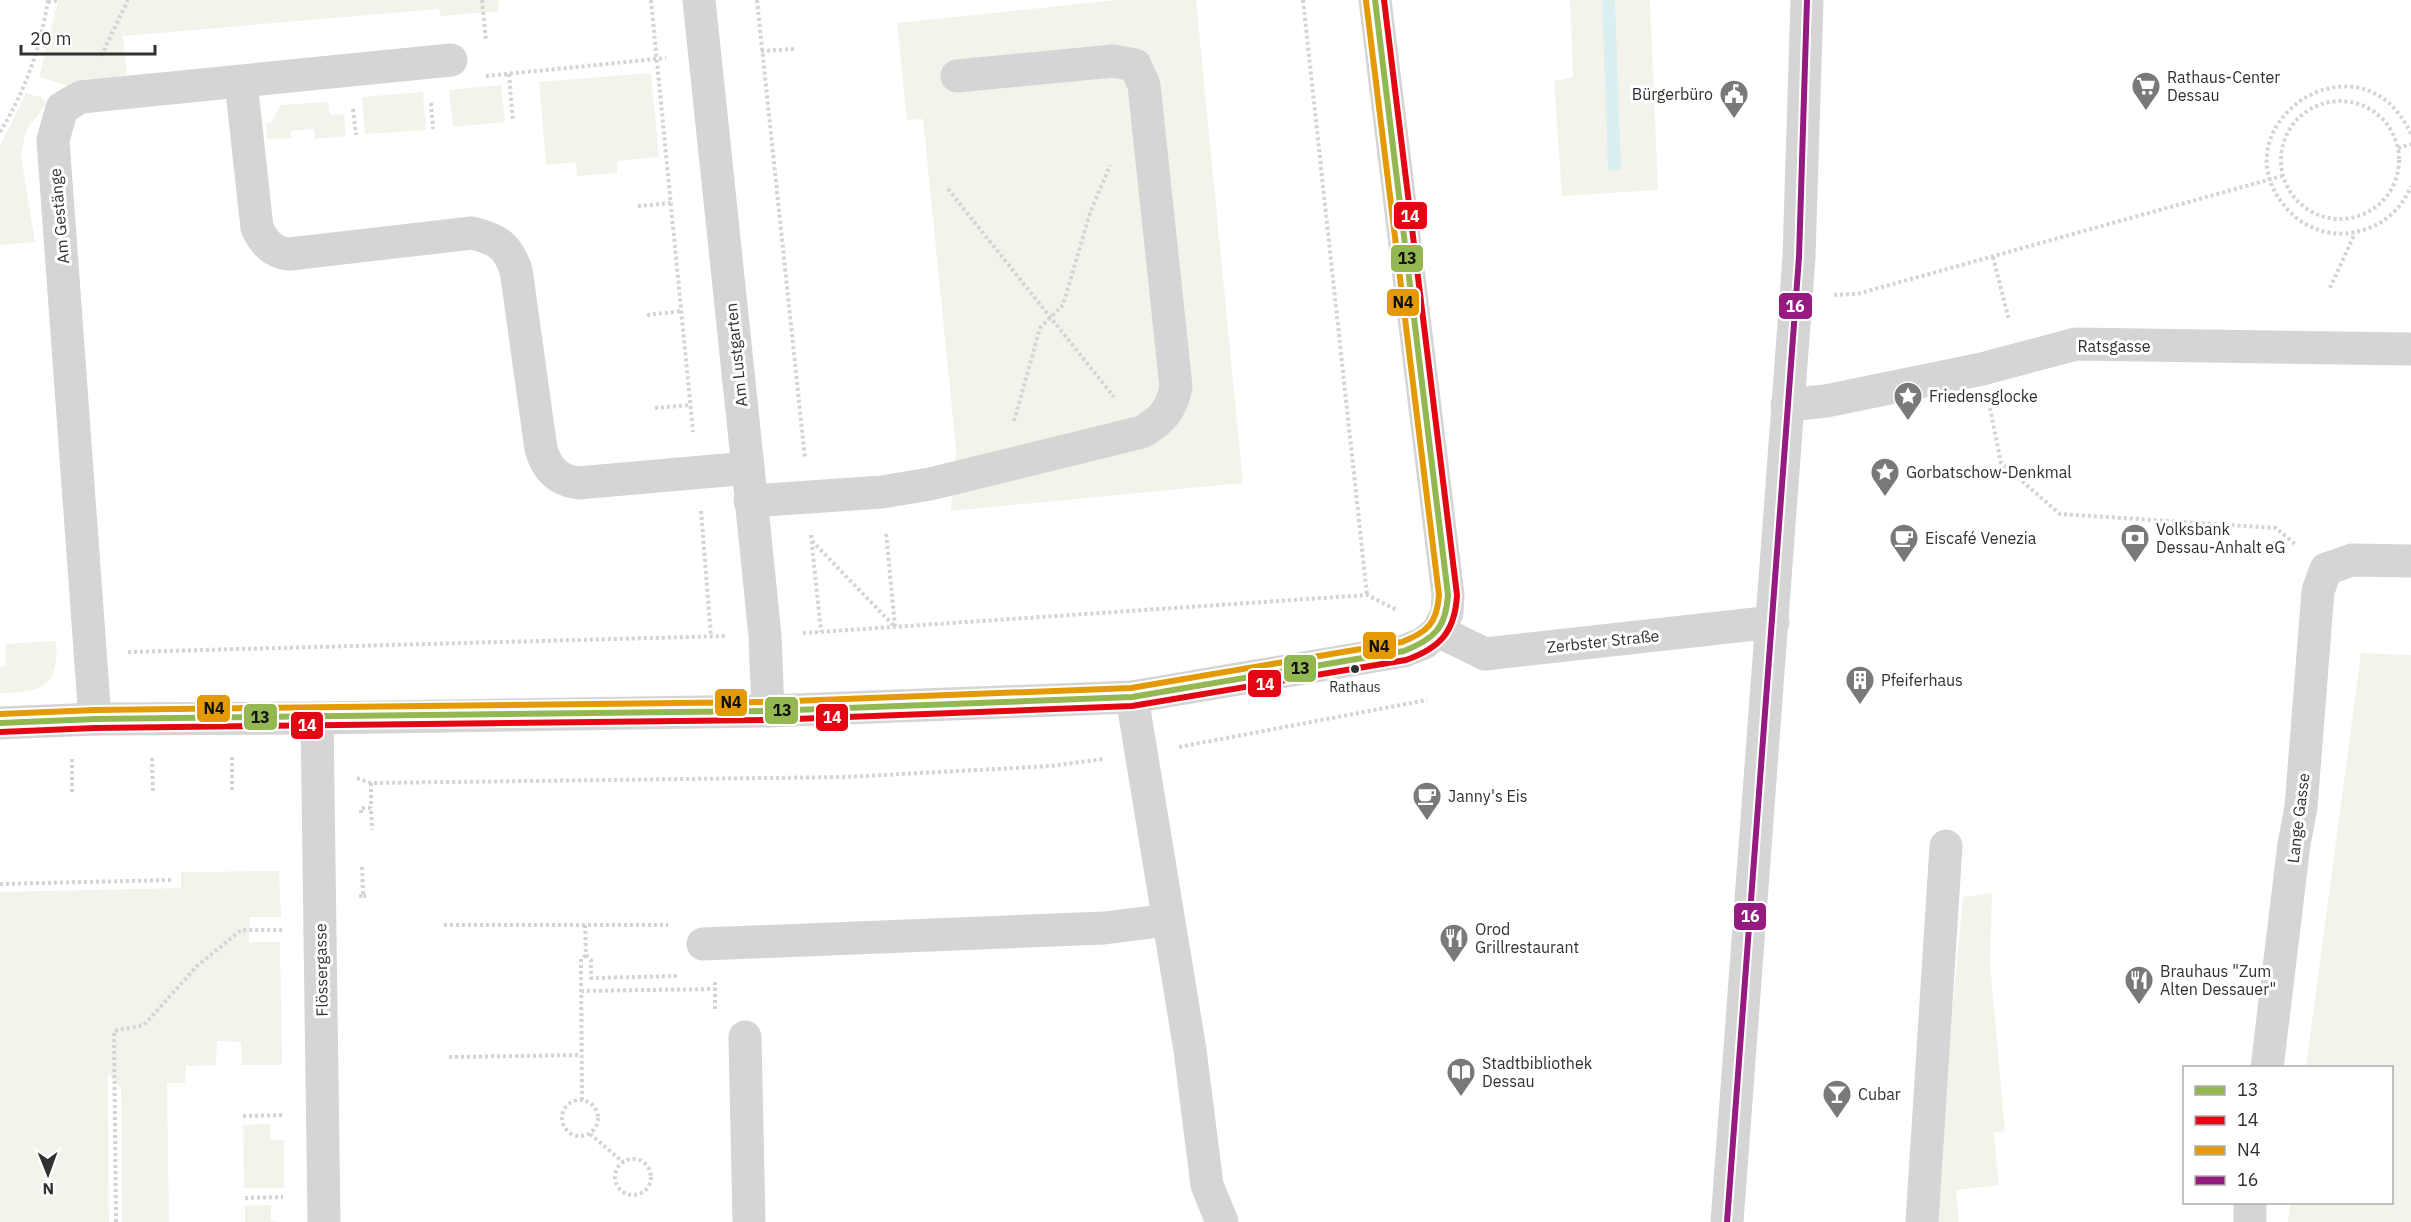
<svg xmlns="http://www.w3.org/2000/svg" width="2411" height="1222" viewBox="0 0 2411 1222" font-family="'IBM Plex Sans',sans-serif">
	<style>
		.green { fill: #f3f3ec }
		.water { fill: #daf0f0 }
		.lines { fill: none; stroke-linecap: round; stroke-linejoin: round }
		.path { stroke: #d4d4d4; stroke-width: 4; stroke-dasharray: 3 3; stroke-linecap: butt }
		.minor { stroke: #d5d5d5; stroke-width: 33 }
		.bus-1-casing { stroke: #fff; stroke-width: 10 }
		.bus-2-casing { stroke: #fff; stroke-width: 10 }
		.bus-3-casing { stroke: #fff; stroke-width: 10 }
		.bus-4-casing { stroke: #fff; stroke-width: 10 }
		.bus-1 { stroke: #94b851; stroke-width: 6 }
		.bus-2 { stroke: #e30613; stroke-width: 6 }
		.bus-3 { stroke: #e39a05; stroke-width: 6 }
		.bus-4 { stroke: #951b81; stroke-width: 6 }
		.bus-dot { fill: #313131; stroke: #fff; stroke-width: 2 }
		.labels { text-anchor: middle; stroke-width: 6; stroke-linejoin: round; paint-order: stroke }
		.bus-label { font-size: 14px; fill: #313131; stroke: #fff }
		.poi-label { font-size: 16px; fill: #313131; stroke: #fff; text-anchor: start }
		.street-label { font-size: 16px; fill: #313131; stroke: #fff }
		.line-badge { stroke: #fff; stroke-width: 2 }
		.badge-label { font-size: 16px; text-anchor: middle; font-weight: bold; fill: #fff }
		.pale-badge-label { font-size: 16px; text-anchor: middle; font-weight: bold; fill: #111 }
	</style>
	<rect width="100%" height="100%" fill="#fff"/>
	<g class="green">
		<polygon points="58,0 498,0 499,11 440,16 439,9 123,36 127,75 68,86 39,77"/>
		<polygon points="1118,0 1196,0 1243,483 951,511 956,449 923,119 907,120 897,23"/>
		<polygon points="1570,0 1650,0 1658,190 1562,196 1554,81 1573,77"/>
		<polygon points="651,73 659,157 617,161 617,173 577,176 576,162 546,165 539,82"/>
		<polygon points="501,85 505,122 453,127 449,90"/>
		<polygon points="423,92 426,130 365,134 362,97"/>
		<polygon points="26,93 43,98 46,104 26,131 21,156 35,242 0,245 0,146"/>
		<polygon points="328,102 330,115 344,114 346,136 315,139 314,129 291,131 291,138 267,139 266,123 271,122 281,105"/>
		<path d="M56,641C60,688 41,692 0,693V667L6,666L5,644Z"/>
		<polygon points="2361,653 2411,655 2411,1222 2288,1222 2290,1203 2392,1202 2392,1068 2306,1067"/>
		<polygon points="279,871 281,917 250,917 249,942 280,942 282,1065 242,1065 241,1042 217,1041 216,1065 186,1066 185,1083 167,1083 169,1222 122,1222 121,1088 108,1074 109,1222 0,1222 0,892 181,888 181,872"/>
		<polygon points="1992,893 1990,963 2005,1131 1994,1133 1999,1185 1956,1190 1959,1222 1938,1222 1942,1119 1963,897"/>
		<polygon points="270,1124 270,1140 284,1140 284,1188 244,1188 243,1125"/>
		<polygon points="271,1205 271,1221 284,1222 245,1222 245,1206"/>
	</g>
	<polygon class="water" points="1602,0 1615,0 1621,170 1608,171"/>
	<g class="lines">
		<g class="path">
			<polyline points="482,0 486,41"/>
			<polyline points="651,0 693,432"/>
			<polyline points="757,0 805,459"/>
			<polyline points="1303,0 1367,595"/>
			<polyline points="48,2 60,0"/>
			<polyline points="761,51 794,49"/>
			<polyline points="101,56 128,0"/>
			<polyline points="509,74 513,122"/>
			<polyline points="486,76 666,58"/>
			<circle cx="2340" cy="160" r="59"/>
			<polyline points="431,103 433,129"/>
			<polyline points="353,109 356,135"/>
			<path d="M0,132C25,92 41,46 48,0"/>
			<path d="M2411,134C2360,23 2208,130 2291,213C2306,228 2329,236 2350,233C2378,229 2400,213 2411,186"/>
			<polyline points="2398,148 2411,144"/>
			<polyline points="948,189 1114,397"/>
			<polyline points="638,206 671,203"/>
			<polyline points="1993,257 2009,320"/>
			<polyline points="2330,288 2355,233"/>
			<polyline points="1834,295 1857,294 2282,176"/>
			<polyline points="647,315 682,311"/>
			<polyline points="655,408 691,405"/>
			<polyline points="1990,408 2001,463 2060,514 2276,528 2296,545"/>
			<polyline points="1014,421 1040,328 1063,305 1090,213 1110,165"/>
			<polyline points="701,511 711,637"/>
			<polyline points="811,535 821,632"/>
			<polyline points="812,541 895,627 886,532"/>
			<polyline points="803,633 1367,595 1397,610"/>
			<polyline points="128,652 726,636"/>
			<polyline points="1179,747 1427,700"/>
			<polyline points="232,757 232,793"/>
			<polyline points="152,758 153,793"/>
			<polyline points="72,759 72,795"/>
			<polyline points="357,778 371,783 846,777 1051,766 1103,759"/>
			<polyline points="371,783 371,808"/>
			<polyline points="361,813 361,808 371,808 372,830"/>
			<polyline points="0,884 171,880"/>
			<polyline points="359,896 363,896 362,865"/>
			<polyline points="363,896 369,896"/>
			<polyline points="444,925 668,925"/>
			<polyline points="585,925 586,955 591,960 591,978 678,976"/>
			<polyline points="715,982 715,1010"/>
			<polyline points="581,991 715,989"/>
			<polyline points="449,1057 581,1055"/>
			<circle cx="580" cy="1118" r="18"/>
			<polyline points="582,1100 581,968 581,959 586,955"/>
			<polyline points="243,1116 284,1115"/>
			<polyline points="590,1134 623,1162"/>
			<circle cx="633" cy="1177" r="18"/>
			<polyline points="245,1198 283,1197"/>
			<polyline points="116,1222 114,1031 144,1025 197,966 241,930 282,930"/>
		</g>
		<g class="minor">
			<polyline points="699,0 748,468 765,636 768,711"/>
			<path d="M241,82L257,228C264,243 273,253 290,254L472,233C497,239 507,245 516,270L541,449C547,469 557,480 578,483L748,468"/>
			<polyline points="1787,405 1826,401 1982,369 2076,344 2411,349"/>
			<path d="M750,501L882,492L930,484L1142,432C1162,420 1171,411 1176,387L1144,85L1135,65L1113,61L957,76"/>
			<polyline points="1438,631 1485,654 1773,622"/>
			<polyline points="1132,697 1190,1050 1207,1185 1222,1222"/>
			<polyline points="317,718 324,1222"/>
			<polyline points="95,719 53,140 62,108 81,97 451,60"/>
			<polyline points="0,723 95,719 317,718 768,711 1132,697 1404,651 1424,643 1438,631 1447,613 1448,595 1375,0"/>
			<polyline points="703,944 1104,928 1168,920"/>
			<polyline points="745,1037 749,1222"/>
			<polyline points="2267,1068 2294,844 2301,807 2318,591 2326,569 2352,560 2411,561"/>
			<polyline points="1727,1222 1799,257 1807,0"/>
			<polyline points="1922,1222 1946,846"/>
			<polyline points="2250,1222 2250,1202"/>
		</g>
		<g class="bus-1-casing">
			<path id="bus-1" d="M0,723L95,719L768,711L1132,697L1404,651C1434,639 1446,628 1448,595L1375,0"/>
		</g>
		<g class="bus-2-casing">
			<path id="bus-2" d="M0,732L95,728L768,720L1132,706L1406,660C1440,648 1455,632 1457,595L1384,0"/>
		</g>
		<g class="bus-3-casing">
			<path id="bus-3" d="M0,714L95,710L768,702L1131,688L1402,642C1427,632 1437,624 1439,595L1366,1"/>
		</g>
		<g class="bus-4-casing">
			<polyline id="bus-4" points="1727,1222 1799,257 1807,0"/>
		</g>
		<use href="#bus-1" class="bus-1"/>
		<use href="#bus-2" class="bus-2"/>
		<use href="#bus-3" class="bus-3"/>
		<use href="#bus-4" class="bus-4"/>
	</g>
	<defs>
		<g id="supermarket-pin" transform="scale(1.5)"><path d="M0 17L-7.5 6A9.5 9.5 0 1 1 7.5 6Z" fill="#797979" stroke="#fff"/><path d="M-6-5.5h2.5l.6 2H6L4.5 2H-2.5L-4.4-4H-6ZM-1.5 3.2a1.3 1.3 0 1 0 .1 0ZM3 3.2a1.3 1.3 0 1 0 .1 0Z" fill="#fff"/></g>
		<g id="civic-pin" transform="scale(1.5)"><path d="M0 17L-7.5 6A9.5 9.5 0 1 1 7.5 6Z" fill="#797979" stroke="#fff"/><path d="M-.6-6.5H3V-4.5H.6V-3L4-1V1h2V6H-6V1h2V-1L-.6-3ZM-1.2 2.5V6h2.4V2.5Z" fill="#fff"/></g>
		<g id="sight-pin" transform="scale(1.5)"><path d="M0 17L-7.5 6A9.5 9.5 0 1 1 7.5 6Z" fill="#797979" stroke="#fff"/><path d="M0-6L1.8-2.2L6-1.7L2.9 1.2L3.7 5.4L0 3.3L-3.7 5.4L-2.9 1.2L-6-1.7L-1.8-2.2Z" fill="#fff"/></g>
		<g id="cafe-pin" transform="scale(1.5)"><path d="M0 17L-7.5 6A9.5 9.5 0 1 1 7.5 6Z" fill="#797979" stroke="#fff"/><path d="M-5.5-4.5H6V0H3Q3 3.5 0 3.5H-2.5Q-5.5 3.5-5.5 0ZM3-3.2v2h1.7v-2ZM-6 4.5H4V6H-6Z" fill="#fff"/></g>
		<g id="bank-pin" transform="scale(1.5)"><path d="M0 17L-7.5 6A9.5 9.5 0 1 1 7.5 6Z" fill="#797979" stroke="#fff"/><path d="M-6-4H6V4H-6ZM0-2.3a2.3 2.3 0 1 0 0 4.6a2.3 2.3 0 1 0 0-4.6Z" fill="#fff"/></g>
		<g id="building-pin" transform="scale(1.5)"><path d="M0 17L-7.5 6A9.5 9.5 0 1 1 7.5 6Z" fill="#797979" stroke="#fff"/><path d="M-4-6H4V6H1V3H-1V6H-4ZM-2.5-4.3h1.7v1.8h-1.7ZM.8-4.3h1.7v1.8H.8ZM-2.5-1h1.7V.8h-1.7ZM.8-1h1.7V.8H.8Z" fill="#fff"/></g>
		<g id="restaurant-pin" transform="scale(1.5)"><path d="M0 17L-7.5 6A9.5 9.5 0 1 1 7.5 6Z" fill="#797979" stroke="#fff"/><path d="M-5-6h1v4h1v-4h1v4h1v-4h1v5L-1.5 .5V6h-2V.5L-5-1ZM5-6V6H3V1.5H1.5Q1.5-4 5-6Z" fill="#fff"/></g>
		<g id="library-pin" transform="scale(1.5)"><path d="M0 17L-7.5 6A9.5 9.5 0 1 1 7.5 6Z" fill="#797979" stroke="#fff"/><path d="M-6-4Q-3-5.5-.7-3.5V5Q-3 3-6 4ZM6-4Q3-5.5 .7-3.5V5Q3 3 6 4Z" fill="#fff"/></g>
		<g id="bar-pin" transform="scale(1.5)"><path d="M0 17L-7.5 6A9.5 9.5 0 1 1 7.5 6Z" fill="#797979" stroke="#fff"/><path d="M-6-5H6L.8 .8V4.5H3.5V6h-7V4.5H-.8V.8Z" fill="#fff"/></g>
	</defs>
	<g fill-rule="evenodd">
		<use href="#supermarket-pin" x="2146" y="86"/>
		<use href="#civic-pin" x="1734" y="94"/>
		<use href="#sight-pin" x="1908" y="396"/>
		<use href="#sight-pin" x="1885" y="472"/>
		<use href="#cafe-pin" x="1904" y="538"/>
		<use href="#bank-pin" x="2135" y="538"/>
		<use href="#building-pin" x="1860" y="680"/>
		<use href="#cafe-pin" x="1427" y="796"/>
		<use href="#restaurant-pin" x="1454" y="938"/>
		<use href="#restaurant-pin" x="2139" y="980"/>
		<use href="#library-pin" x="1461" y="1072"/>
		<use href="#bar-pin" x="1837" y="1094"/>
	</g>
	<circle class="bus-dot" cx="1355" cy="669" r="5"/>
	<g class="labels">
		<g class="bus-label">
			<text x="1355" y="692">Rathaus</text>
		</g>
		<g class="poi-label">
			<text x="2167" y="83">Rathaus-Center<tspan x="2167" dy="18">Dessau</tspan></text>
			<text x="1713" y="100" text-anchor="end">Bürgerbüro</text>
			<text x="1929" y="402">Friedensglocke</text>
			<text x="1906" y="478">Gorbatschow-Denkmal</text>
			<text x="2156" y="535">Volksbank<tspan x="2156" dy="18">Dessau-Anhalt eG</tspan></text>
			<text x="1925" y="544">Eiscafé Venezia</text>
			<text x="1881" y="686">Pfeiferhaus</text>
			<text x="1448" y="802">Janny's Eis</text>
			<text x="1475" y="935">Orod<tspan x="1475" dy="18">Grillrestaurant</tspan></text>
			<text x="2160" y="977">Brauhaus "Zum<tspan x="2160" dy="18">Alten Dessauer"</tspan></text>
			<text x="1482" y="1069">Stadtbibliothek<tspan x="1482" dy="18">Dessau</tspan></text>
			<text x="1858" y="1100">Cubar</text>
		</g>
		<g class="street-label">
			<text transform="translate(59 216) rotate(-95)" y="6">Am Gestänge</text>
			<text x="2114" y="352">Ratsgasse</text>
			<text transform="translate(736 355) rotate(-96)" y="6">Am Lustgarten</text>
			<text transform="translate(1603 641) rotate(-6)" y="6">Zerbster Straße</text>
			<text transform="translate(2298 818) rotate(-83)" y="6">Lange Gasse</text>
			<text transform="translate(321 970) rotate(-91)" y="6">Flössergasse</text>
		</g>
	</g>
	<g class="line-badge">
		<rect x="1393" y="201" width="35" height="29" rx="6" fill="#e30613"/>
		<rect x="1390" y="244" width="34" height="29" rx="6" fill="#94b851"/>
		<rect x="1386" y="288" width="34" height="29" rx="6" fill="#e39a05"/>
		<rect x="1778" y="292" width="35" height="28" rx="6" fill="#951b81"/>
		<rect x="1362" y="631" width="35" height="29" rx="6" fill="#e39a05"/>
		<rect x="1283" y="654" width="34" height="29" rx="6" fill="#94b851"/>
		<rect x="1247" y="669" width="35" height="29" rx="6" fill="#e30613"/>
		<rect x="714" y="688" width="34" height="29" rx="6" fill="#e39a05"/>
		<rect x="196" y="694" width="35" height="29" rx="6" fill="#e39a05"/>
		<rect x="764" y="696" width="35" height="29" rx="6" fill="#94b851"/>
		<rect x="243" y="703" width="35" height="28" rx="6" fill="#94b851"/>
		<rect x="815" y="703" width="34" height="29" rx="6" fill="#e30613"/>
		<rect x="290" y="711" width="34" height="29" rx="6" fill="#e30613"/>
		<rect x="1733" y="902" width="34" height="29" rx="6" fill="#951b81"/>
	</g>
	<g class="badge-label">
		<text x="1410" y="222">14</text>
		<text x="1795" y="312">16</text>
		<text x="1265" y="690">14</text>
		<text x="832" y="723">14</text>
		<text x="307" y="731">14</text>
		<text x="1750" y="922">16</text>
	</g>
	<g class="pale-badge-label">
		<text x="1407" y="264">13</text>
		<text x="1403" y="308">N4</text>
		<text x="1379" y="652">N4</text>
		<text x="1300" y="674">13</text>
		<text x="731" y="708">N4</text>
		<text x="214" y="714">N4</text>
		<text x="782" y="716">13</text>
		<text x="260" y="723">13</text>
	</g>
	<rect x="2183" y="1066" width="210" height="138" fill="#ffffff" stroke="#adadad" stroke-width="1.5"/>
	<rect x="2195" y="1086" width="30" height="9" fill="#94b851" stroke="#adadad" stroke-width="1.5"/>
	<text x="2237" y="1096" font-size="18" fill="#313131">13</text>
	<rect x="2195" y="1116" width="30" height="9" fill="#e30613" stroke="#adadad" stroke-width="1.5"/>
	<text x="2237" y="1126" font-size="18" fill="#313131">14</text>
	<rect x="2195" y="1146" width="30" height="9" fill="#e39a05" stroke="#adadad" stroke-width="1.5"/>
	<text x="2237" y="1156" font-size="18" fill="#313131">N4</text>
	<rect x="2195" y="1176" width="30" height="9" fill="#951b81" stroke="#adadad" stroke-width="1.5"/>
	<text x="2237" y="1186" font-size="18" fill="#313131">16</text>
	<g transform="translate(48 1174) rotate(179)" stroke="#ffffff" stroke-width="4.5" paint-order="stroke">
	<path d="M0-4.5L10 22L0 15L-10 22Z" fill="#313131"/>
	<text y="-9" font-size="16" font-weight="bold" text-anchor="middle" fill="#313131">N</text>
	</g>
	<path d="M21 45v9h134v-9" fill="none" stroke="#313131" stroke-width="3"/>
	<text x="30" y="45" font-size="18" fill="#313131" stroke="#ffffff" stroke-width="4.5" paint-order="stroke">20 m</text>
</svg>
